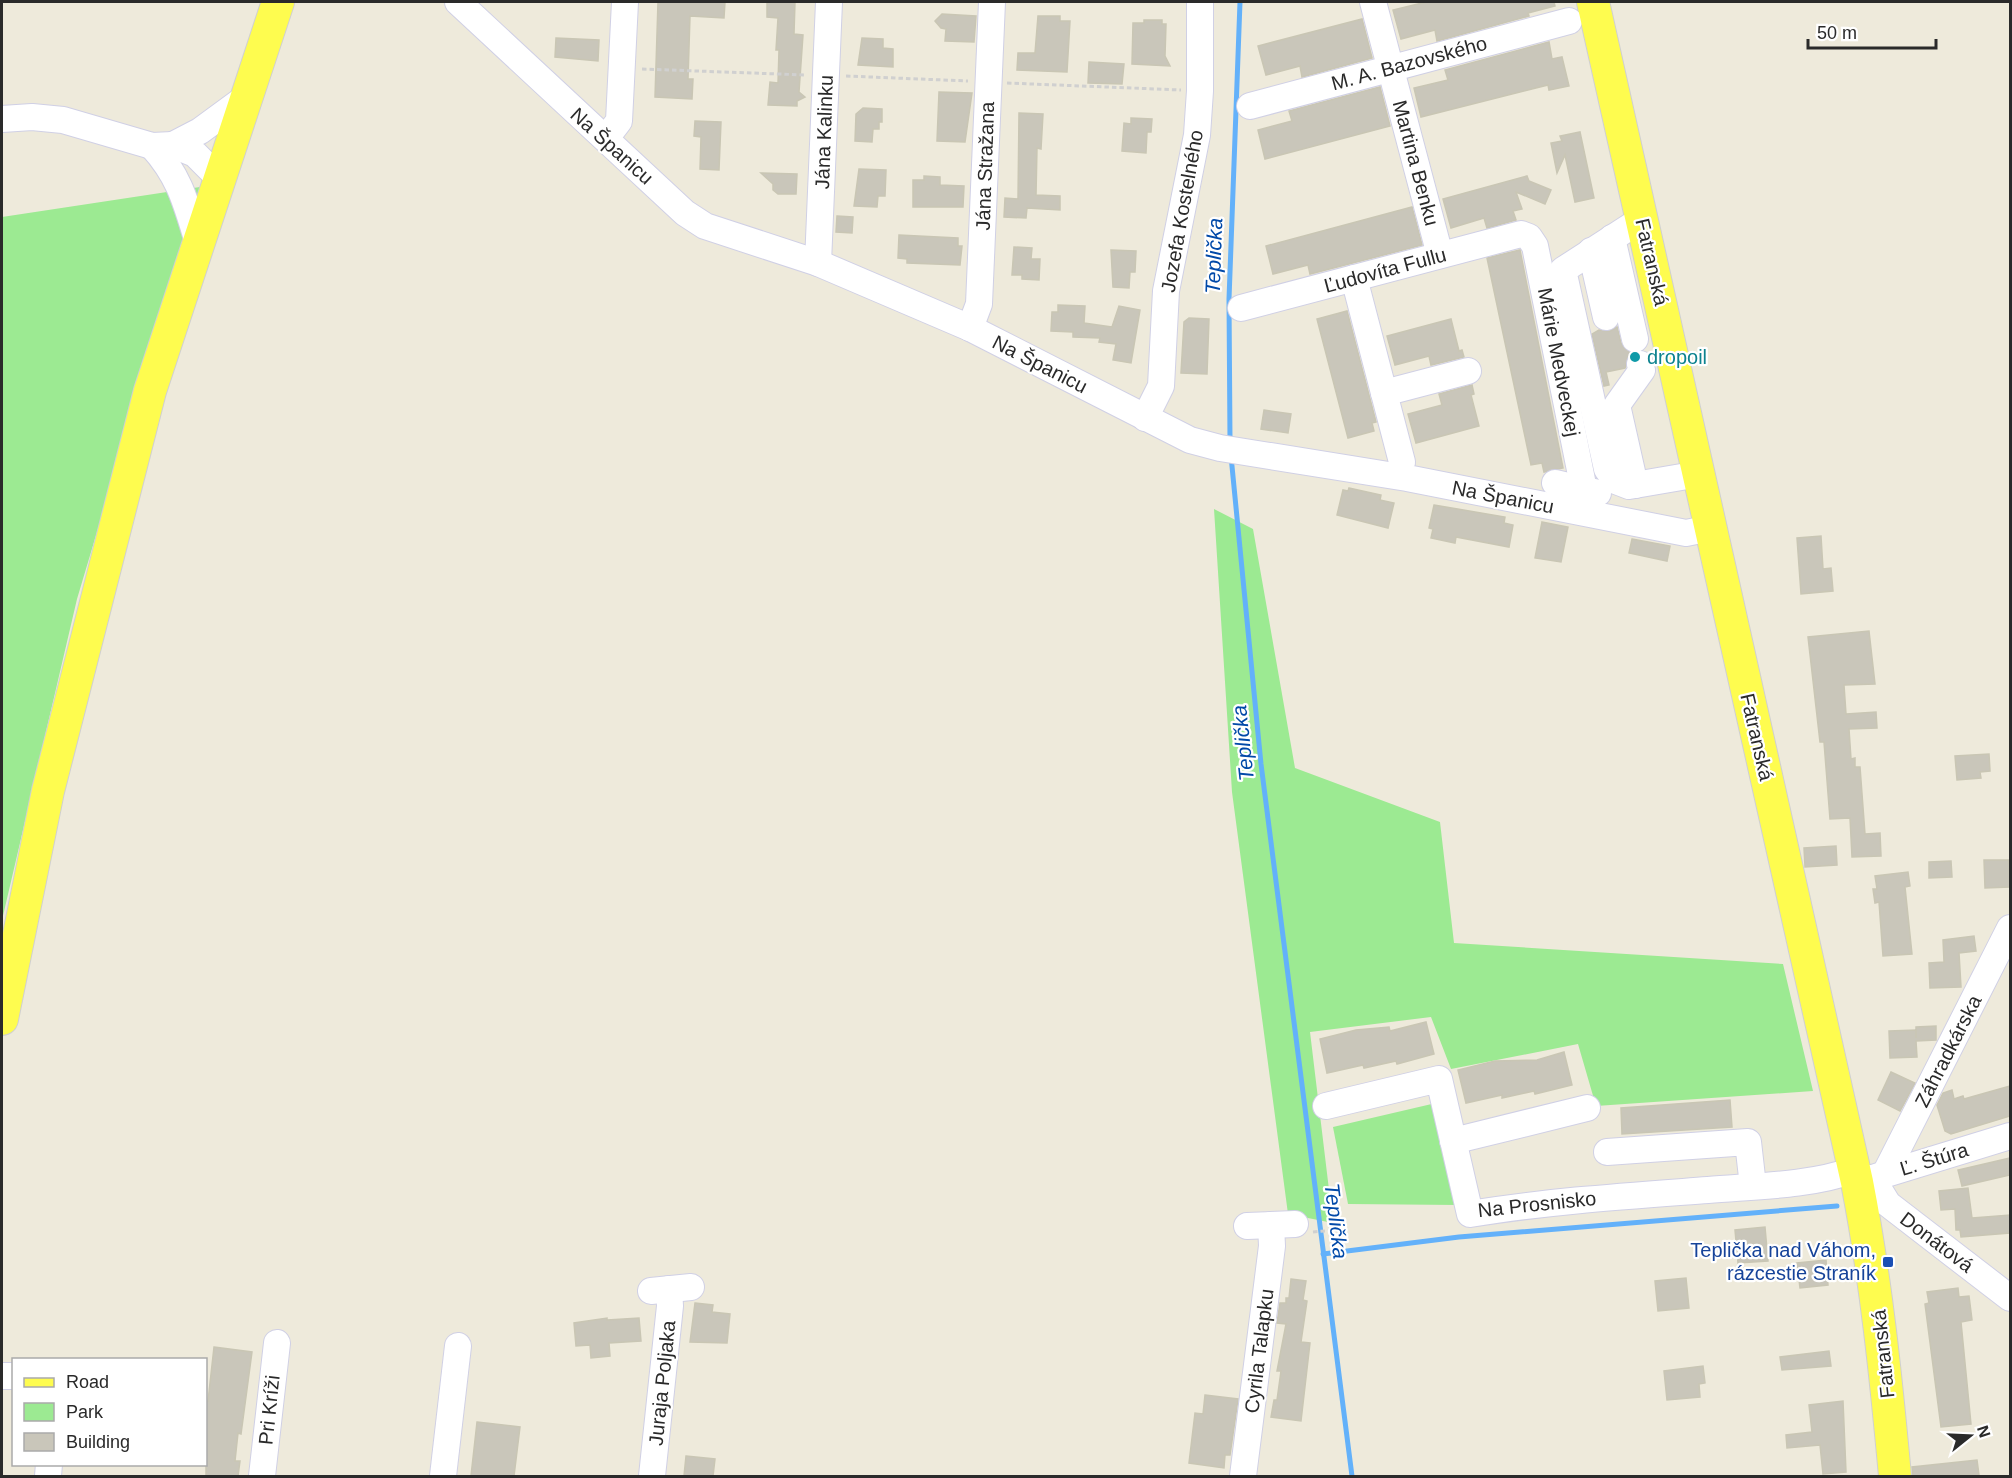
<svg xmlns="http://www.w3.org/2000/svg" width="2012" height="1478" viewBox="0 0 2012 1478" font-family="Helvetica,sans-serif">
	<style>
		.green { fill: #9cea92 }
		.lines { fill: none; stroke-linecap: round; stroke-linejoin: round }
		.stream { stroke: #63b1fa; stroke-width: 5 }
		.building { fill: #c9c6ba; stroke: #c9c6b4; stroke-width: 1.5 }
		.minor-casing { stroke: #d0d0e5; stroke-width: 28 }
		.major-casing { stroke: #d0d0d0; stroke-width: 34 }
		.path { stroke: #d0d0d0; stroke-width: 3; stroke-dasharray: 4.5 3; stroke-linecap: butt }
		.minor { stroke: #fff; stroke-width: 26 }
		.major { stroke: #fefc4f; stroke-width: 32 }
		.culture-dot { fill: #0f9aa8; stroke: #fff; stroke-width: 2 }
		.transit-dot { fill: #1a4fb4; stroke: #fff; stroke-width: 2 }
		.labels { text-anchor: middle; stroke-width: 4.5; stroke-linejoin: round; paint-order: stroke }
		.street-label { font-size: 20px; fill: #2a2a2a; stroke: #fff }
		.culture-label { font-size: 20px; fill: #0d838f; stroke: #fff; text-anchor: start }
		.transit-label { font-size: 20px; fill: #164399; stroke: #fff; text-anchor: end }
		.water-label { font-size: 21px; font-style: italic; fill: #0049a8; stroke: #fff }
	</style>
	<rect width="100%" height="100%" fill="#eeeadb"/>
	<g class="green">
		<polygon points="200,187 77,599 2,920 2,217"/>
		<polygon points="1214,509 1253,529 1295,768 1440,822 1454,943 1783,964 1813,1091 1596,1106 1578,1044 1451,1069 1431,1017 1310,1032 1333,1223 1288,1214 1232,792"/>
		<polygon points="1436,1103 1458,1205 1348,1204 1333,1127"/>
	</g>
	<g class="lines">
		<g class="stream">
			<polyline points="1230,441 1229,299 1240,2"/>
			<polyline points="1231,456 1261,764 1352,1476"/>
			<polyline points="1323,1254 1459,1237 1837,1206"/>
		</g>
	</g>
	<g class="building">
		<polygon points="658,2 725,2 724,18 690,16 688,79 693,79 692,99 655,97"/>
		<polygon points="767,2 795,2 794,34 803,35 799,92 805,97 797,101 797,106 768,105 770,82 778,83 779,50 776,50 778,18 767,17"/>
		<polygon points="1426,2 1554,2 1555,6 1528,13 1529,16 1437,41 1435,30 1401,39 1393,10"/>
		<polygon points="942,14 976,16 974,42 945,41 946,29 941,28 935,21"/>
		<polygon points="1038,16 1060,16 1060,21 1070,21 1067,72 1017,70 1018,53 1035,53"/>
		<polygon points="1362,19 1372,58 1302,77 1300,66 1266,75 1258,46"/>
		<polygon points="1144,20 1162,20 1162,24 1166,24 1165,56 1170,66 1132,64 1133,23 1144,23"/>
		<polygon points="556,38 599,40 598,61 555,57"/>
		<polygon points="862,38 883,39 883,48 893,49 893,67 858,65"/>
		<polygon points="1549,42 1552,59 1562,57 1569,86 1549,90 1548,85 1421,117 1414,88 1448,80 1445,70"/>
		<polygon points="1089,62 1124,64 1122,84 1088,83"/>
		<polygon points="1380,87 1390,126 1265,159 1258,130 1292,121 1289,111"/>
		<polygon points="939,92 972,93 965,142 937,141"/>
		<polygon points="863,108 882,109 882,122 879,122 879,129 873,129 872,142 855,141 856,114"/>
		<polygon points="1019,113 1043,114 1041,149 1037,148 1036,195 1060,196 1060,210 1027,208 1026,218 1004,217 1005,198 1018,199"/>
		<polygon points="1131,118 1152,119 1151,132 1147,132 1146,153 1122,151 1124,123 1131,124"/>
		<polygon points="695,121 721,122 719,170 700,169 701,137 694,136"/>
		<polygon points="1580,132 1594,198 1575,202 1565,155 1557,173 1551,143 1562,141 1560,136"/>
		<polygon points="859,169 886,170 885,196 878,196 877,207 854,206"/>
		<polygon points="761,173 797,174 796,194 778,194 773,190 773,184"/>
		<polygon points="924,176 940,177 940,185 964,186 963,207 913,207 913,180 924,180"/>
		<polygon points="1527,176 1529,181 1551,190 1545,204 1516,192 1522,209 1513,211 1516,220 1487,228 1484,218 1451,228 1443,199"/>
		<polygon points="1412,207 1422,245 1310,274 1308,265 1273,274 1266,246"/>
		<polygon points="837,216 853,217 852,233 836,232"/>
		<polygon points="899,235 958,238 958,246 962,246 960,265 907,263 907,259 898,258"/>
		<polygon points="1014,247 1032,248 1031,259 1040,259 1039,280 1022,279 1022,275 1012,275"/>
		<polygon points="1111,250 1136,251 1135,272 1130,272 1129,288 1113,287"/>
		<polygon points="1520,250 1563,468 1544,472 1542,463 1531,465 1487,258"/>
		<polygon points="1058,305 1085,306 1084,323 1112,327 1119,306 1140,310 1131,363 1113,360 1116,344 1099,342 1100,338 1073,337 1073,332 1051,331 1052,312 1058,312"/>
		<polygon points="1347,311 1376,422 1372,423 1374,431 1348,438 1317,319"/>
		<polygon points="1189,318 1209,319 1207,374 1181,373 1184,322"/>
		<polygon points="1451,319 1459,351 1462,350 1464,357 1431,365 1429,356 1395,365 1387,336"/>
		<polygon points="1617,327 1621,343 1630,353 1625,368 1606,372 1609,385 1604,386 1592,334 1599,330 1610,331"/>
		<polygon points="1472,385 1474,394 1471,395 1479,426 1416,443 1408,414 1442,405 1439,394"/>
		<polygon points="1264,410 1291,414 1288,433 1261,429"/>
		<polygon points="1349,488 1381,495 1380,500 1394,503 1388,528 1337,515 1343,490 1348,491"/>
		<polygon points="1434,505 1505,517 1504,523 1513,525 1509,547 1456,537 1455,543 1431,538 1433,529 1429,528"/>
		<polygon points="1542,522 1568,527 1561,562 1535,558"/>
		<polygon points="1821,536 1823,569 1831,568 1833,591 1801,594 1797,538"/>
		<polygon points="1632,539 1670,546 1667,561 1629,553"/>
		<polygon points="1869,631 1875,684 1844,685 1846,714 1876,712 1877,728 1849,729 1851,759 1855,758 1855,767 1860,767 1865,834 1880,833 1881,856 1852,857 1850,818 1830,819 1824,742 1820,742 1808,637"/>
		<polygon points="1989,754 1990,771 1980,772 1981,778 1957,780 1955,756"/>
		<polygon points="1836,846 1837,865 1805,867 1804,848"/>
		<polygon points="1984,860 2009,860 2010,887 1985,888"/>
		<polygon points="1951,861 1952,877 1929,878 1929,862"/>
		<polygon points="1908,872 1910,886 1905,887 1912,954 1883,956 1879,902 1875,903 1873,889 1877,889 1875,876"/>
		<polygon points="1974,936 1976,951 1959,953 1961,987 1930,988 1929,963 1944,962 1943,940"/>
		<polygon points="1426,1022 1434,1054 1397,1064 1396,1061 1364,1068 1363,1065 1327,1073 1320,1039 1356,1030 1389,1027 1390,1031"/>
		<polygon points="1936,1026 1936,1040 1916,1041 1917,1057 1890,1058 1889,1031 1916,1030 1916,1038 1916,1027"/>
		<polygon points="1564,1052 1572,1085 1535,1094 1534,1091 1502,1098 1502,1095 1466,1103 1458,1070 1495,1061 1537,1060"/>
		<polygon points="1891,1072 1915,1083 1900,1111 1878,1100"/>
		<polygon points="2010,1086 2010,1116 1951,1134 1945,1131 1937,1105 1943,1093 1952,1090 1954,1099 1963,1096 1964,1099"/>
		<polygon points="1730,1100 1732,1127 1622,1134 1621,1108"/>
		<polygon points="2010,1158 2010,1175 1962,1186 1958,1170"/>
		<polygon points="1968,1188 1972,1218 2010,1215 2010,1233 1961,1237 1960,1230 1956,1230 1955,1209 1941,1210 1939,1191"/>
		<polygon points="1765,1227 1768,1261 1738,1263 1735,1230"/>
		<polygon points="1826,1260 1828,1285 1800,1288 1797,1263"/>
		<polygon points="1686,1278 1689,1308 1658,1311 1655,1281"/>
		<polygon points="1291,1279 1306,1281 1303,1300 1307,1301 1301,1342 1310,1343 1301,1421 1271,1417 1274,1400 1277,1400 1281,1371 1277,1371 1286,1324 1277,1323 1280,1303 1286,1303 1286,1298 1289,1298"/>
		<polygon points="1958,1288 1959,1297 1969,1296 1972,1320 1961,1322 1971,1424 1941,1427 1925,1304 1929,1303 1927,1292"/>
		<polygon points="695,1303 713,1305 712,1312 730,1314 727,1343 690,1342"/>
		<polygon points="607,1318 607,1320 639,1318 641,1341 609,1343 610,1356 591,1358 590,1345 576,1346 574,1323"/>
		<polygon points="214,1347 252,1352 241,1434 238,1433 235,1461 240,1461 238,1476 206,1476 206,1401 208,1401"/>
		<polygon points="1829,1351 1831,1366 1782,1370 1780,1357"/>
		<polygon points="1703,1366 1705,1383 1699,1384 1700,1397 1667,1400 1664,1371"/>
		<polygon points="1205,1395 1238,1399 1230,1455 1225,1455 1224,1468 1189,1463 1195,1413 1203,1414"/>
		<polygon points="1843,1401 1846,1472 1823,1474 1820,1445 1787,1448 1786,1435 1812,1432 1809,1405"/>
		<polygon points="477,1422 520,1427 514,1476 471,1476"/>
		<polygon points="686,1456 715,1459 713,1476 684,1476"/>
		<polygon points="1977,1460 1979,1475 1913,1476 1912,1467"/>
	</g>
	<g class="lines">
		<g class="minor-casing">
			<g id="minor">
				<polyline points="458,2 685,213 705,226 818,263 970,328 1190,440 1220,448 1407,478 1686,533 1711,528"/>
				<polyline points="1373,2 1440,255"/>
				<polyline points="1250,106 1569,21"/>
				<polyline points="2,119 32,117 63,120 152,146 173,145 195,154 219,178"/>
				<polyline points="606,138 619,121 625,2"/>
				<polyline points="173,145 200,131 245,98"/>
				<path d="M152,146C180,177 186,203 198,242"/>
				<polyline points="1642,219 1563,270 1607,469 1616,481 1629,486 1699,474"/>
				<polyline points="1612,238 1635,339"/>
				<polyline points="1591,251 1606,317"/>
				<polyline points="818,263 829,2"/>
				<polyline points="1354,278 1402,462"/>
				<polyline points="1241,308 1521,234 1529,237 1535,246 1584,490"/>
				<polyline points="970,328 979,304 992,2"/>
				<polyline points="1384,393 1468,371"/>
				<polyline points="1145,418 1161,386 1166,291 1197,135 1200,91 1200,2"/>
				<polyline points="1555,483 1598,493"/>
				<polyline points="1635,485 1617,405 1642,370 1640,364"/>
				<path d="M1326,1106L1439,1079L1470,1214C1549,1201 1628,1196 1708,1190C1755,1186 1809,1186 1854,1170"/>
				<polyline points="1453,1141 1587,1108"/>
				<polyline points="1607,1152 1748,1142 1753,1186"/>
				<polyline points="1885,1174 2010,928"/>
				<polyline points="1876,1177 2010,1136"/>
				<polyline points="1872,1178 1888,1204 2010,1298"/>
				<polyline points="1247,1226 1295,1224"/>
				<polyline points="651,1291 691,1287"/>
				<polyline points="2,1376 14,1376"/>
				<polyline points="48,1476 49,1464"/>
				<polyline points="262,1476 277,1343"/>
				<polyline points="443,1476 458,1346"/>
				<polyline points="652,1476 670,1306 669,1289"/>
				<polyline points="1243,1476 1272,1246 1271,1225"/>
			</g>
		</g>
		<g class="major-casing">
			<g id="major">
				<path d="M1593,2L1857,1182C1876,1280 1886,1378 1895,1476"/>
				<polyline points="2,1019 48,791 150,391 278,2"/>
			</g>
		</g>
		<g class="path">
			<polyline points="642,69 806,75"/>
			<polyline points="846,76 968,81"/>
			<polyline points="1007,83 1181,90"/>
			<polyline points="1313,1232 1346,1229"/>
		</g>
		<use href="#minor" class="minor"/>
		<use href="#major" class="major"/>
	</g>
	<circle class="culture-dot" cx="1635" cy="357" r="6"/>
	<rect class="transit-dot" x="1882" y="1256" width="12" height="12" rx="3"/>
	<g class="labels">
		<g class="street-label">
			<text transform="translate(1409 63) rotate(-15)" y="7">M. A. Bazovského</text>
			<text transform="translate(824 132) rotate(-88)" y="7">Jána Kalinku</text>
			<text transform="translate(612 146) rotate(42)" y="7">Na Španicu</text>
			<text transform="translate(1416 163) rotate(75)" y="7">Martina Benku</text>
			<text transform="translate(985 166) rotate(-88)" y="7">Jána Stražana</text>
			<text transform="translate(1182 211) rotate(-80)" y="7">Jozefa Kostelného</text>
			<text transform="translate(1652 262) rotate(77)" y="7">Fatranská</text>
			<text transform="translate(1385 270) rotate(-15)" y="7">Ľudovíta Fullu</text>
			<text transform="translate(1559 362) rotate(79)" y="7">Márie Medveckej</text>
			<text transform="translate(1040 364) rotate(27)" y="7">Na Španicu</text>
			<text transform="translate(1503 497) rotate(11)" y="7">Na Španicu</text>
			<text transform="translate(1757 737) rotate(77)" y="7">Fatranská</text>
			<text transform="translate(1948 1051) rotate(-63)" y="7">Záhradkárska</text>
			<text transform="translate(1934 1159) rotate(-17)" y="7">Ľ. Štúra</text>
			<text transform="translate(1537 1204) rotate(-6)" y="7">Na Prosnisko</text>
			<text transform="translate(1937 1242) rotate(37)" y="7">Donátová</text>
			<text transform="translate(1259 1351) rotate(-83)" y="7">Cyrila Talapku</text>
			<text transform="translate(1883 1354) rotate(-96)" y="7">Fatranská</text>
			<text transform="translate(662 1383) rotate(-84)" y="7">Juraja Poljaka</text>
			<text transform="translate(269 1410) rotate(-84)" y="7">Pri Kríži</text>
		</g>
		<g class="culture-label">
			<text x="1647" y="364">dropoil</text>
		</g>
		<g class="transit-label">
			<text x="1876" y="1257">Teplička nad Váhom,<tspan x="1876" dy="23">rázcestie Straník</tspan></text>
		</g>
		<g class="water-label">
			<text transform="translate(1214 256) rotate(-88)" y="7">Teplička</text>
			<text transform="translate(1243 743) rotate(-96)" y="7">Teplička</text>
			<text transform="translate(1336 1221) rotate(83)" y="7">Teplička</text>
		</g>
	</g>
	<rect width="2012" height="1478" fill="none" stroke="#2a2a2a" stroke-width="6"/>
	<rect x="12" y="1358" width="195" height="108" fill="#ffffff" stroke="#aaaaaa" stroke-width="1.5"/>
	<rect x="24" y="1378" width="30" height="9" fill="#fefc4f" stroke="#aaaaaa" stroke-width="1.5"/>
	<text x="66" y="1388" font-size="18" fill="#2a2a2a">Road</text>
	<rect x="24" y="1403" width="30" height="18" fill="#9cea92" stroke="#aaaaaa" stroke-width="1.5"/>
	<text x="66" y="1418" font-size="18" fill="#2a2a2a">Park</text>
	<rect x="24" y="1433" width="30" height="18" fill="#c9c6ba" stroke="#aaaaaa" stroke-width="1.5"/>
	<text x="66" y="1448" font-size="18" fill="#2a2a2a">Building</text>
	<g transform="translate(1970 1436) rotate(72)" stroke="#ffffff" stroke-width="4.5" paint-order="stroke">
	<path d="M0-4.5L10 22L0 15L-10 22Z" fill="#2a2a2a"/>
	<text y="-9" font-size="16" font-weight="bold" text-anchor="middle" fill="#2a2a2a">N</text>
	</g>
	<path d="M1808 39v9h128v-9" fill="none" stroke="#2a2a2a" stroke-width="3"/>
	<text x="1817" y="39" font-size="18" fill="#2a2a2a" stroke="#ffffff" stroke-width="4.5" paint-order="stroke">50 m</text>
</svg>
